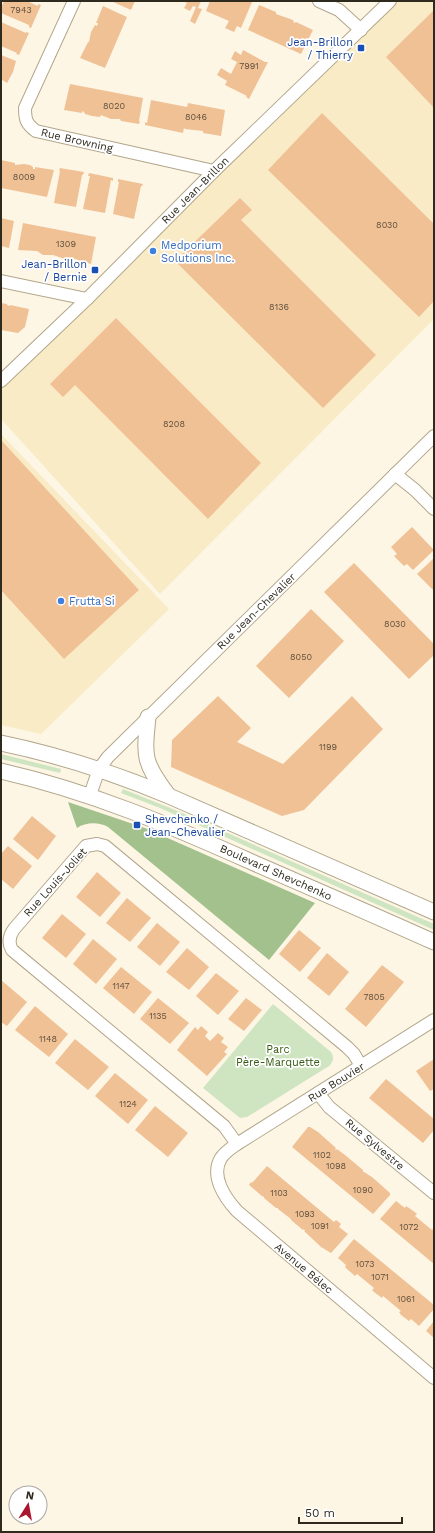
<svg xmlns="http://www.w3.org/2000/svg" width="435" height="1533" viewBox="0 0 435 1533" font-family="'Work Sans',sans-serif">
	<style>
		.built { fill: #f9ebc6 }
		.green { fill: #cfe5c1 }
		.forest { fill: #a2c18d }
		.building { fill: #f1c196 }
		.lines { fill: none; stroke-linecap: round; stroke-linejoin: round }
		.minor-casing { stroke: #b2a78b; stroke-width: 14 }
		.tertiary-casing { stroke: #b2a78b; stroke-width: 17 }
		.minor { stroke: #fff; stroke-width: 12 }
		.tertiary { stroke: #fff; stroke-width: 15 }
		.transit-dot { fill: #1a4fb4; stroke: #fff; stroke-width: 1.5 }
		.shop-dot { fill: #3f7fe0; stroke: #fff; stroke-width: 1.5 }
		.labels { text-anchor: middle; stroke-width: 3.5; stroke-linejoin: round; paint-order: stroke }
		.number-label { font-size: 9px; fill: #5f503c }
		.transit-label { font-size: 11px; fill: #164399; stroke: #fff; text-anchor: end }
		.street-label { font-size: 11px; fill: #2e2a1e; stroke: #fff }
		.shop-label { font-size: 11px; fill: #366cbe; stroke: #fff; text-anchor: start }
		.park-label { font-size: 11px; fill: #34590f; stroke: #fff }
	</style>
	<rect width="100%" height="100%" fill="#fdf6e5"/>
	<g class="built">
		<polygon points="390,1 434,1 434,319 160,594 1,419 1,381"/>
		<polygon points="1,434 169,609 41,734 1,725"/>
	</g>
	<g class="green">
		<polygon points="1,754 61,769 60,773 1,759"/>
		<polygon points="123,789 180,812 434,924 434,930 160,808 121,793"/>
		<path d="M273,1004L331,1052C334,1057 334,1061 329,1066L247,1117L240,1118L203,1088Z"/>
	</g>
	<path class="forest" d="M68,802L145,828L315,903L269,960L108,827C99,822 86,822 77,828Z"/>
	<g class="building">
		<polygon points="4,1 27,1 38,6 38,4 41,5 31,28 29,27 29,25 1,13 1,8"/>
		<polygon points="111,1 135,1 131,10"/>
		<polygon points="182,1 201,1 198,8 202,9 195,24 190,21 196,7 193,6 190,11 184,8 187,3"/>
		<polygon points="210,1 250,1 252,2 241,28 237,26 234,32 225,28 229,21 206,11"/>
		<polygon points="259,5 276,12 276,14 293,20 294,23 296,22 313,30 301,54 248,30"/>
		<polygon points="103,6 127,17 105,68 80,58 88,42 89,42 91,32 95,25 97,26 98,23 96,23"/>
		<polygon points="434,10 434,108 386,57"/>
		<polygon points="1,22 26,33 26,32 29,33 19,55 16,54 17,53 1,46"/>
		<polygon points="243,50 265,62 268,62 249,99 246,97 247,96 225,85 227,81 217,75 221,68 231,74 237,62 231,59 235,51 241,55"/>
		<polygon points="1,55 16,61 13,72 7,83 1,79"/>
		<polygon points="70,84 143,98 139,121 140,121 139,124 121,121 120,119 111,119 101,115 100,117 92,116 85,114 84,112 82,111 82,113 64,110"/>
		<polygon points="151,100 187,107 188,103 225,110 221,136 203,133 203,131 185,129 184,128 183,133 145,125 145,122 147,123"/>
		<polygon points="322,113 434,224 434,301 419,317 268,170"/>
		<polygon points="1,160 15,163 15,165 24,164 30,165 33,167 33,169 35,169 35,167 54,170 47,197 1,188"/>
		<polygon points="60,168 84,172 83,175 82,175 76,207 54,203 60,171 59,170"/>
		<polygon points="89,173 113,178 113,181 111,180 105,213 83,209 90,176 88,176"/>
		<polygon points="118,179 143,184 142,186 141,186 134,219 113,214 119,182 118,182"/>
		<polygon points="240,198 252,210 241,220 376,355 323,408 175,261"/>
		<polygon points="1,218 14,221 9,248 1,246"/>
		<polygon points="23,223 96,237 91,264 72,258 65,259 53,255 43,255 37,251 18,250"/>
		<polygon points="1,303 7,304 7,305 10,306 10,305 29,309 25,327 18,333 1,330"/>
		<polygon points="116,318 261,463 208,519 75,385 63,397 50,384"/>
		<polygon points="1,440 139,590 64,659 1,590"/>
		<polygon points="412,527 434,550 413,570 407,564 404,566 394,556 397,554 391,547"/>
		<polygon points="434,558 434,591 417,574"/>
		<polygon points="354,563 434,644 434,655 409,679 324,592"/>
		<polygon points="311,609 344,641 289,698 256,666"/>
		<polygon points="218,696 251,728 237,742 283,764 352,696 383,729 304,810 282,816 171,767 172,740"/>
		<polygon points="32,816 56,836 38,860 13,839"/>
		<polygon points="8,846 32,866 13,889 1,879 1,854"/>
		<polygon points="97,872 121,893 100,917 76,897"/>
		<polygon points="127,898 151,918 130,942 106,923"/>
		<polygon points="62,914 86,934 66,958 42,938"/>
		<polygon points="157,923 180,942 160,966 137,947"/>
		<polygon points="299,930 321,948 300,972 279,954"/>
		<polygon points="93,939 117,959 96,984 73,964"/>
		<polygon points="187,948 209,967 189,990 166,972"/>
		<polygon points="327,953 349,972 329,996 307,978"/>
		<polygon points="382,965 404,982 366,1027 345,1009"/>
		<polygon points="121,967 152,992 134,1014 103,988"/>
		<polygon points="216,973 239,991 218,1015 196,996"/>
		<polygon points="1,980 27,1002 7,1026 1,1022"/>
		<polygon points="158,998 189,1023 170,1044 140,1019"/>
		<polygon points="246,998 262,1010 244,1031 228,1019"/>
		<polygon points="35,1006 68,1034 49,1057 15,1030"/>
		<polygon points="201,1026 208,1032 205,1036 210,1041 218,1033 224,1038 221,1042 228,1047 224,1052 227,1054 207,1076 177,1050 195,1027 198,1030"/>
		<polygon points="75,1039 109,1067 88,1090 55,1063"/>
		<polygon points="434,1059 434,1089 430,1091 416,1071"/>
		<polygon points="115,1073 148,1100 128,1124 95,1096"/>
		<polygon points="386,1079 434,1119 434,1130 423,1143 369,1098"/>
		<polygon points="155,1106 188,1133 168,1157 135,1130"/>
		<polygon points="308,1127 310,1127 318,1132 336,1148 335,1149 336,1150 337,1149 345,1155 363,1170 363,1172 364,1172 372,1177 390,1193 390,1195 373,1214 292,1147"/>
		<polygon points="267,1166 334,1222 336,1220 341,1224 339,1227 348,1234 331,1253 321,1247 304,1231 305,1231 304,1229 303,1230 291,1220 291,1219 278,1209 278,1208 276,1208 264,1198 264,1196 263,1197 249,1185 251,1182 252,1183"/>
		<polygon points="396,1201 405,1208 406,1206 412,1210 417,1214 415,1216 432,1230 434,1228 434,1264 380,1219"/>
		<polygon points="354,1239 434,1305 434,1309 419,1326 411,1319 409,1321 401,1315 399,1312 401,1311 383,1296 382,1298 374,1292 372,1290 374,1288 357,1274 355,1276 347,1269 345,1267 346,1265 338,1258"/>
		<polygon points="434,1321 434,1338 426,1331"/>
	</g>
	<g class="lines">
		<g class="minor-casing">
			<g id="minor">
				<path d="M74,1L25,108C25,119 26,124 36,131L214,171"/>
				<polyline points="319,1 339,10 361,30"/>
				<polyline points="1,281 87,299"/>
				<polyline points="1,381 87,299 214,171 390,1"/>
				<polyline points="395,474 415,490 434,509"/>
				<polyline points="90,795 99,769 108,757 434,436"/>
				<path d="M434,1020L237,1144C231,1148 225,1152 221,1158C210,1176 225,1198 237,1211L434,1378"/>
				<polyline points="318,1093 329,1107 434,1193"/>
				<path d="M237,1144L224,1126L12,950C8,943 9,936 14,929L86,846L97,844L105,846L347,1047L354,1054L361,1066"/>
			</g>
		</g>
		<g class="tertiary-casing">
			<g id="tertiary">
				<path d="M148,717C144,757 143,762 168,795"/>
				<path d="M1,743C59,755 114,773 169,796L434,912"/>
				<path d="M1,771C92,792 169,825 254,863C314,889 374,915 434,942"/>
			</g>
		</g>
		<use href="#minor" class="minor"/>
		<use href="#tertiary" class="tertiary"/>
	</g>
	<g class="transit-dot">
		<rect x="357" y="44" width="8" height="8" rx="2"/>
		<rect x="91" y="266" width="8" height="8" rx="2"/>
		<rect x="133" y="821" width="8" height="8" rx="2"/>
	</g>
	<g class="shop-dot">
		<circle cx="153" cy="251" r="4"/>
		<circle cx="61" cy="601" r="4"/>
	</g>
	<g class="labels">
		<g class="number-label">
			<text x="21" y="13">7943</text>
			<text x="249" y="69">7991</text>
			<text x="114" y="109">8020</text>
			<text x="196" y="120">8046</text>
			<text x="24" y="180">8009</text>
			<text x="387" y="228">8030</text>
			<text x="66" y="247">1309</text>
			<text x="279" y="310">8136</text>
			<text x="174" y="427">8208</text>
			<text x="395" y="627">8030</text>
			<text x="301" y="660">8050</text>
			<text x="328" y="750">1199</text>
			<text x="121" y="989">1147</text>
			<text x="374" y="1000">7805</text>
			<text x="158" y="1019">1135</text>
			<text x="48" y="1042">1148</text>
			<text x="128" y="1107">1124</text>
			<text x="322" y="1158">1102</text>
			<text x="336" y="1169">1098</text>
			<text x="363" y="1193">1090</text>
			<text x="279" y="1196">1103</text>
			<text x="305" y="1217">1093</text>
			<text x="320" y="1229">1091</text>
			<text x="409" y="1230">1072</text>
			<text x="365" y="1267">1073</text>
			<text x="380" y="1280">1071</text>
			<text x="406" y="1302">1061</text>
		</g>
		<g class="transit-label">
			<text x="353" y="46">Jean-Brillon<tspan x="353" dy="13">/ Thierry</tspan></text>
			<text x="87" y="268">Jean-Brillon<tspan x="87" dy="13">/ Bernie</tspan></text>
			<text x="145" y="823" text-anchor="start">Shevchenko /<tspan x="145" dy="13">Jean-Chevalier</tspan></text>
		</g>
		<g class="street-label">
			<text transform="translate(77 140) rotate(13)" y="4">Rue Browning</text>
			<text transform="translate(195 190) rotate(-45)" y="4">Rue Jean-Brillon</text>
			<text transform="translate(256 611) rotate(-44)" y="4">Rue Jean-Chevalier</text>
			<text transform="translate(276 872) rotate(24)" y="4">Boulevard Shevchenko</text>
			<text transform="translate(55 882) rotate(-48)" y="4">Rue Louis-Joliet</text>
			<text transform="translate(336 1082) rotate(-32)" y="4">Rue Bouvier</text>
			<text transform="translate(375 1144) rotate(40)" y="4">Rue Sylvestre</text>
			<text transform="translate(304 1268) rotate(40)" y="4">Avenue Bélec</text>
		</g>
		<g class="shop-label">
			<text x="161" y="249">Medporium<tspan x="161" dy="13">Solutions Inc.</tspan></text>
			<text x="69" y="605">Frutta Si</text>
		</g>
		<g class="park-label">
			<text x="278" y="1053">Parc<tspan x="278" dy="13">Père-Marquette</tspan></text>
		</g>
	</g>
	<rect width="435" height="1533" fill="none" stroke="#2e2a1e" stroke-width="4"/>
	<g transform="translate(28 1505) rotate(11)"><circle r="19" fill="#ffffff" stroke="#abaaa5"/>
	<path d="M0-3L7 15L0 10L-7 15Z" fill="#ab152d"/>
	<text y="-6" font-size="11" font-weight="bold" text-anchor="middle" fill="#2e2a1e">N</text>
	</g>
	<path d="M299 1517v6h103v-6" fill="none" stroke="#2e2a1e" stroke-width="2"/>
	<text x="305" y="1517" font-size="12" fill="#2e2a1e" stroke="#ffffff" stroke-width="3" paint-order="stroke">50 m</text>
</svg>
